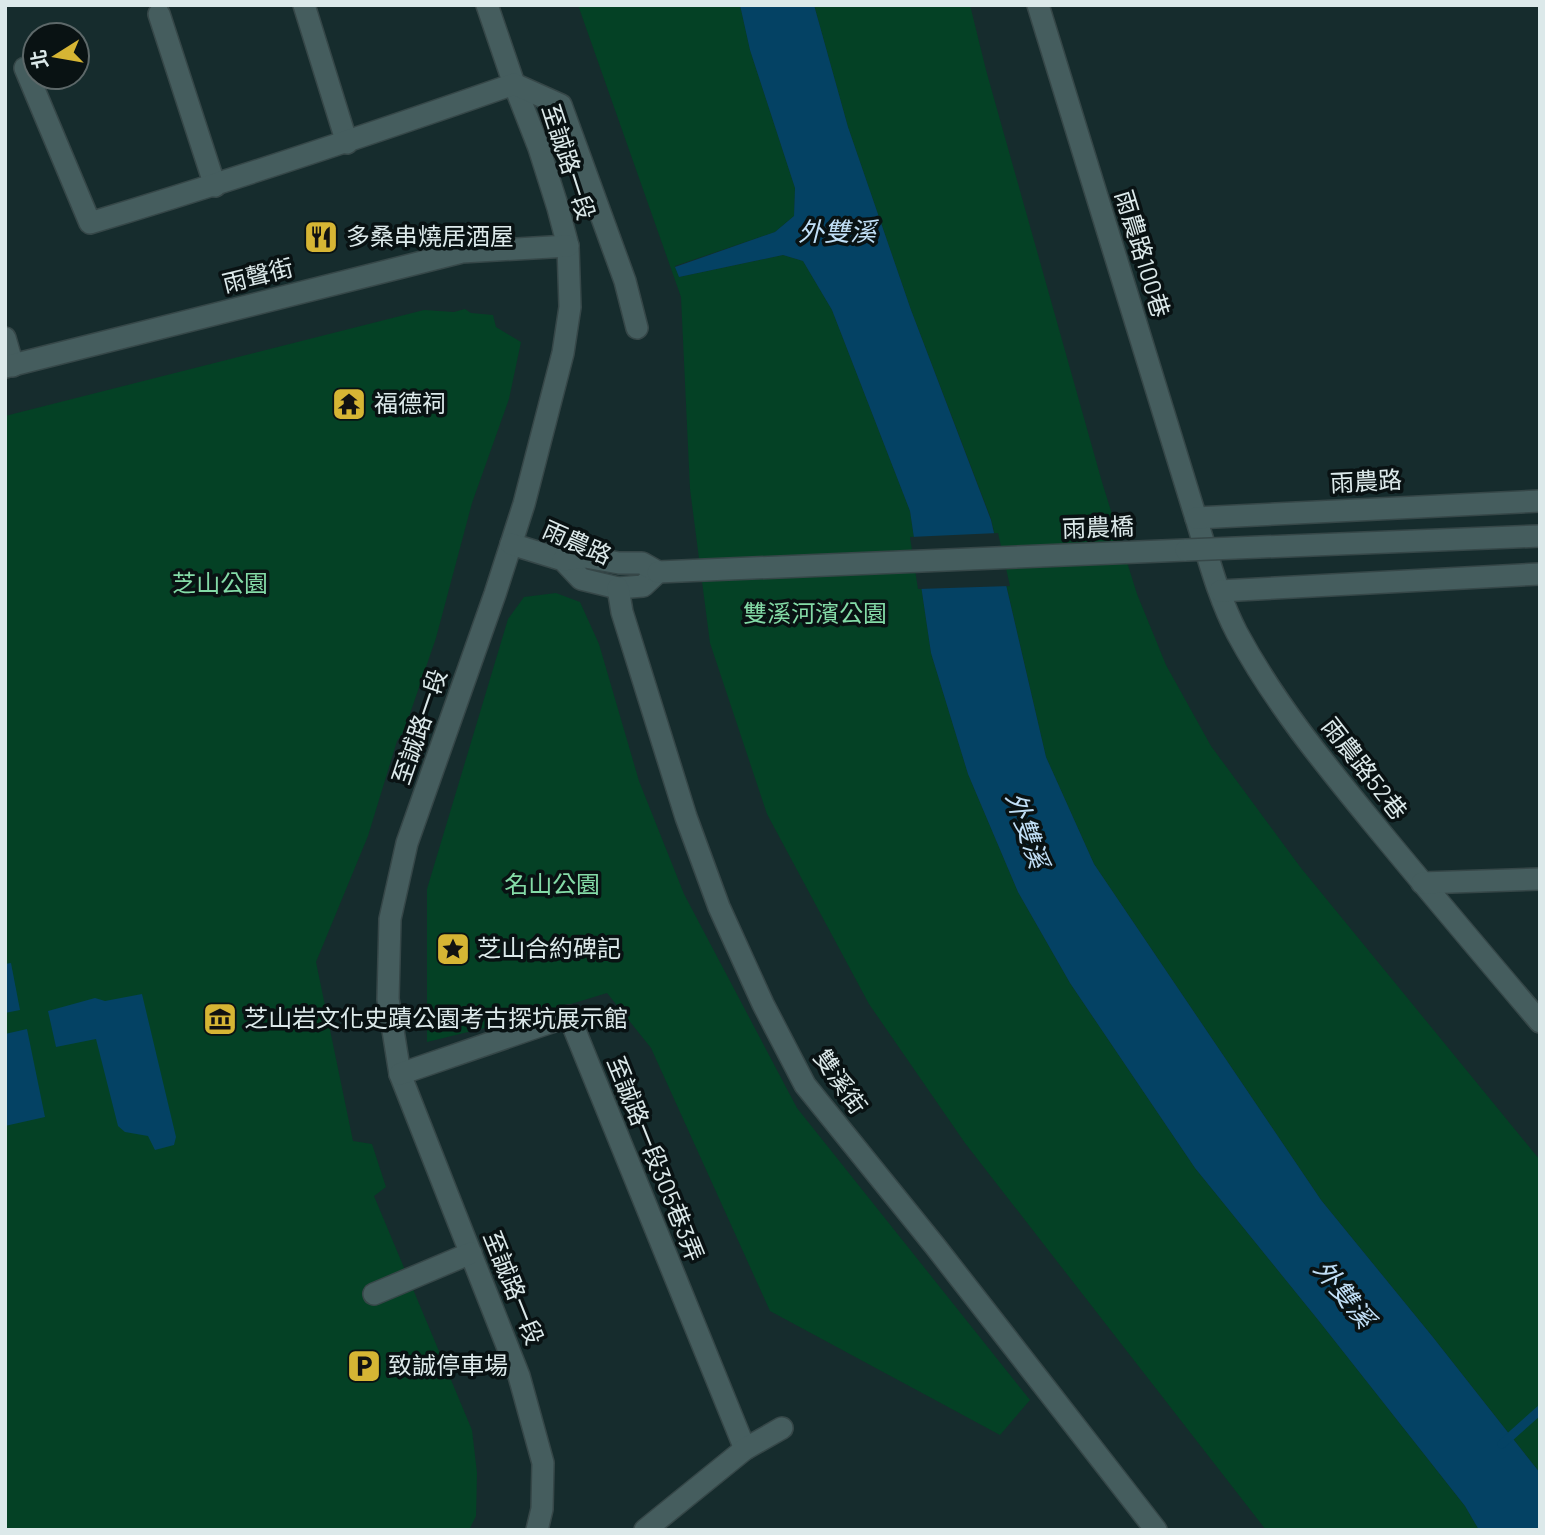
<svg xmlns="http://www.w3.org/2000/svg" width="1545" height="1535" viewBox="0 0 1545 1535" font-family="Barlow,'Noto Sans TC',sans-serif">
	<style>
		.green { fill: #044125 }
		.water { fill: #044264 }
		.pier { fill: #162c2d }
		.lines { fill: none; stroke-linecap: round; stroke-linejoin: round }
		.stream { stroke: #044264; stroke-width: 9 }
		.minor-casing { stroke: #364748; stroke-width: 24 }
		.minor { stroke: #455d5e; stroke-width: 21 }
		.minor-bridge-casing { stroke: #364748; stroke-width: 24; stroke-linecap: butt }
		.minor-bridge { stroke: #455d5e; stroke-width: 21 }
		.labels { text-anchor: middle; stroke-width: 7; stroke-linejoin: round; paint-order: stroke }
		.street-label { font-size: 24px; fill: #dce9ea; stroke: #091213 }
		.poi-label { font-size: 24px; fill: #dce9ea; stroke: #091213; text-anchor: start }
		.park-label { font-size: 24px; fill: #84dba7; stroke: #091213 }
		.water-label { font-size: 26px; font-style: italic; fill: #c0def5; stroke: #091213 }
	</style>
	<rect width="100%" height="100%" fill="#162c2d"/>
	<g class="green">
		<polygon points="578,5 740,5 750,50 795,188 794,216 775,232 675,266 679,277 783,255 803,261 832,310 910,511 931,653 968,774 1018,892 1070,983 1195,1168 1319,1321 1465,1506 1479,1530 1266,1530 965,1143 869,1004 767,814 710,643 690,489 681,297"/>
		<polygon points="814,5 970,5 986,70 1102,482 1137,594 1166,665 1211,746 1301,868 1540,1160 1540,1473 1432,1336 1321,1200 1094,864 1046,757 991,519 911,310 848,127"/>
		<polygon points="465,309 471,313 493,315 496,327 521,342 509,399 472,503 436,638 404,731 397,741 368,836 316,962 353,1141 372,1144 386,1187 374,1196 472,1430 477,1473 476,1516 469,1530 5,1530 5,416 424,310 454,312"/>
		<polygon points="556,593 580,602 599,644 639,781 684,894 797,1108 1030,1400 1000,1435 770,1311 651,1048 607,993 525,1018 427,1042 427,889 508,619 524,597"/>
	</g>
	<g class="water">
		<polygon points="740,5 814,5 848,127 911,310 991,520 1046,757 1094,864 1321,1200 1432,1336 1540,1473 1540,1530 1479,1530 1465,1506 1319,1321 1195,1168 1070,983 1018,892 968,774 931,653 910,511 832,310 803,261 783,255 679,277 675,267 775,232 794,216 795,188 750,50"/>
		<polygon points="11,963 20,1010 5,1013 5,964"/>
		<polygon points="142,994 176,1137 174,1145 155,1150 148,1136 125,1132 118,1126 96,1039 56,1047 48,1011 95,998 105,1001"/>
		<polygon points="27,1029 45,1117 5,1126 5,1034"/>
	</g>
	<polygon class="pier" points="998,533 1010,586 918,589 910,537"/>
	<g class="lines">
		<polyline class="stream" points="1502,1444 1540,1410"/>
		<g class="minor-casing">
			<g id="minor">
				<polyline points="304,5 347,143"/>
				<polyline points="487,5 514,84 539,148 558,208 568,246 570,307 563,353 524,504 495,594 407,843 390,919 388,999 400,1074 519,1376 543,1463 542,1509 537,1530"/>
				<path d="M1038,5L1196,518C1208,556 1218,597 1237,633C1274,702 1323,762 1373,823C1428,890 1484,956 1540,1022"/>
				<polyline points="159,14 215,186"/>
				<path d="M25,68L90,223C233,180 374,133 514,84L561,105L625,281L637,328"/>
				<polyline points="5,338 13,366"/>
				<polyline points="5,367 462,252 568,246"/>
				<polyline points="1196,518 1540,501"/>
				<polyline points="511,544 563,560 581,579 618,588 643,586 658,572"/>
				<polyline points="563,560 585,557 619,563 642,563 658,572"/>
				<polyline points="658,572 1186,550"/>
				<polyline points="618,588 622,612 686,817 719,907 763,1004 805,1085 935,1246 1156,1530"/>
				<polyline points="1220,591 1540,574"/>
				<polyline points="1422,883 1540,879"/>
				<polyline points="400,1074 569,1016 745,1449"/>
				<polyline points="374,1294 471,1253"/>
				<polyline points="645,1530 745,1449 782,1428"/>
			</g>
		</g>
		<use href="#minor" class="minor"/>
		<g class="minor-bridge-casing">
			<polyline id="minor-bridge" points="1186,550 1540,536"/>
		</g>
		<use href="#minor-bridge" class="minor-bridge"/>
	</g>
	<defs>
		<g id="restaurant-square" transform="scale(1.75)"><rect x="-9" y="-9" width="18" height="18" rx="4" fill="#d6b534" stroke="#091213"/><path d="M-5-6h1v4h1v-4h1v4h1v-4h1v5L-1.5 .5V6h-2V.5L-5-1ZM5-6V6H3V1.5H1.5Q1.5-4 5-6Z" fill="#111"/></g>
		<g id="temple-square" transform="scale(1.75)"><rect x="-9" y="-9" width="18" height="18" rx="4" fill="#d6b534" stroke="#091213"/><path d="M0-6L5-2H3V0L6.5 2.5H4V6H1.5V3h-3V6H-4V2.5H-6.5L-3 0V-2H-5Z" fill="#111"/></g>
		<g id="sight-square" transform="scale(1.75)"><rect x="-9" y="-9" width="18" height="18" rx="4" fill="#d6b534" stroke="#091213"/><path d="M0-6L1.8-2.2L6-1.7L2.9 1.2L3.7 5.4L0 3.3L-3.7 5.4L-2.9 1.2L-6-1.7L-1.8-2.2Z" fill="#111"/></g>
		<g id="museum-square" transform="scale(1.75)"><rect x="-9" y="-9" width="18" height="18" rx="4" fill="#d6b534" stroke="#091213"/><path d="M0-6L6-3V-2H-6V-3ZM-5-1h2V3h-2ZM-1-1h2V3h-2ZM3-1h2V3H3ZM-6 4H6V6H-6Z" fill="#111"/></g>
		<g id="parking-square" transform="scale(1.75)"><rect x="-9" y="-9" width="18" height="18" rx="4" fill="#d6b534" stroke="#091213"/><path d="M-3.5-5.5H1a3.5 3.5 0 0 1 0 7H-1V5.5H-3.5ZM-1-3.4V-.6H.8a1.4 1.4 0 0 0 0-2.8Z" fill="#111"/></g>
	</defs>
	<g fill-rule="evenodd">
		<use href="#restaurant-square" x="321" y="237"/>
		<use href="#temple-square" x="349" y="404"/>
		<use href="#sight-square" x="453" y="949"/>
		<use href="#museum-square" x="220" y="1019"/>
		<use href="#parking-square" x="364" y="1366"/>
	</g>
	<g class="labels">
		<g class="street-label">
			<text transform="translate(568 162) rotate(72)" y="8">至誠路一段</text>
			<text transform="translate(1142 254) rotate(73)" y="8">雨農路100巷</text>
			<text transform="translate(258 276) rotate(-14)" y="8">雨聲街</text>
			<text transform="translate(1366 482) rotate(-3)" y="8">雨農路</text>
			<text transform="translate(1098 528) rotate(-2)" y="8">雨農橋</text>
			<text transform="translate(577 543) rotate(24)" y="8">雨農路</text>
			<text transform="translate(420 727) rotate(-71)" y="8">至誠路一段</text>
			<text transform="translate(1364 769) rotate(52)" y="8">雨農路52巷</text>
			<text transform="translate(840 1082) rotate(55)" y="8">雙溪街</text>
			<text transform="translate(655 1159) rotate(68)" y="8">至誠路一段305巷3弄</text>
			<text transform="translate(513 1288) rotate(68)" y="8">至誠路一段</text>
		</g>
		<g class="poi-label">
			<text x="346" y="245">多桑串燒居酒屋</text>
			<text x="374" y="412">福德祠</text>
			<text x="477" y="957">芝山合約碑記</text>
			<text x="244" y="1027">芝山岩文化史蹟公園考古探坑展示館</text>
			<text x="388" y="1374">致誠停車場</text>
		</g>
		<g class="park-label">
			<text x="220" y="592">芝山公園</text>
			<text x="815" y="622">雙溪河濱公園</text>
			<text x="552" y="893">名山公園</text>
		</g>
		<g class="water-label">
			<text x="837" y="241">外雙溪</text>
			<text transform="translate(1027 830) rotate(71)" y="9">外雙溪</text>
			<text transform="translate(1344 1294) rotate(51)" y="9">外雙溪</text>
		</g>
	</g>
	<rect width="1545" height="1535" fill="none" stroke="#dce9ea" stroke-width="14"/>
	<g transform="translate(56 56) rotate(259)"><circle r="33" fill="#091213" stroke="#5d6869" stroke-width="2"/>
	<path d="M0-5L12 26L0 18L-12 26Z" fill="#d6b534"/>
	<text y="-10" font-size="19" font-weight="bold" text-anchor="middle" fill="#dce9ea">北</text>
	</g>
</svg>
